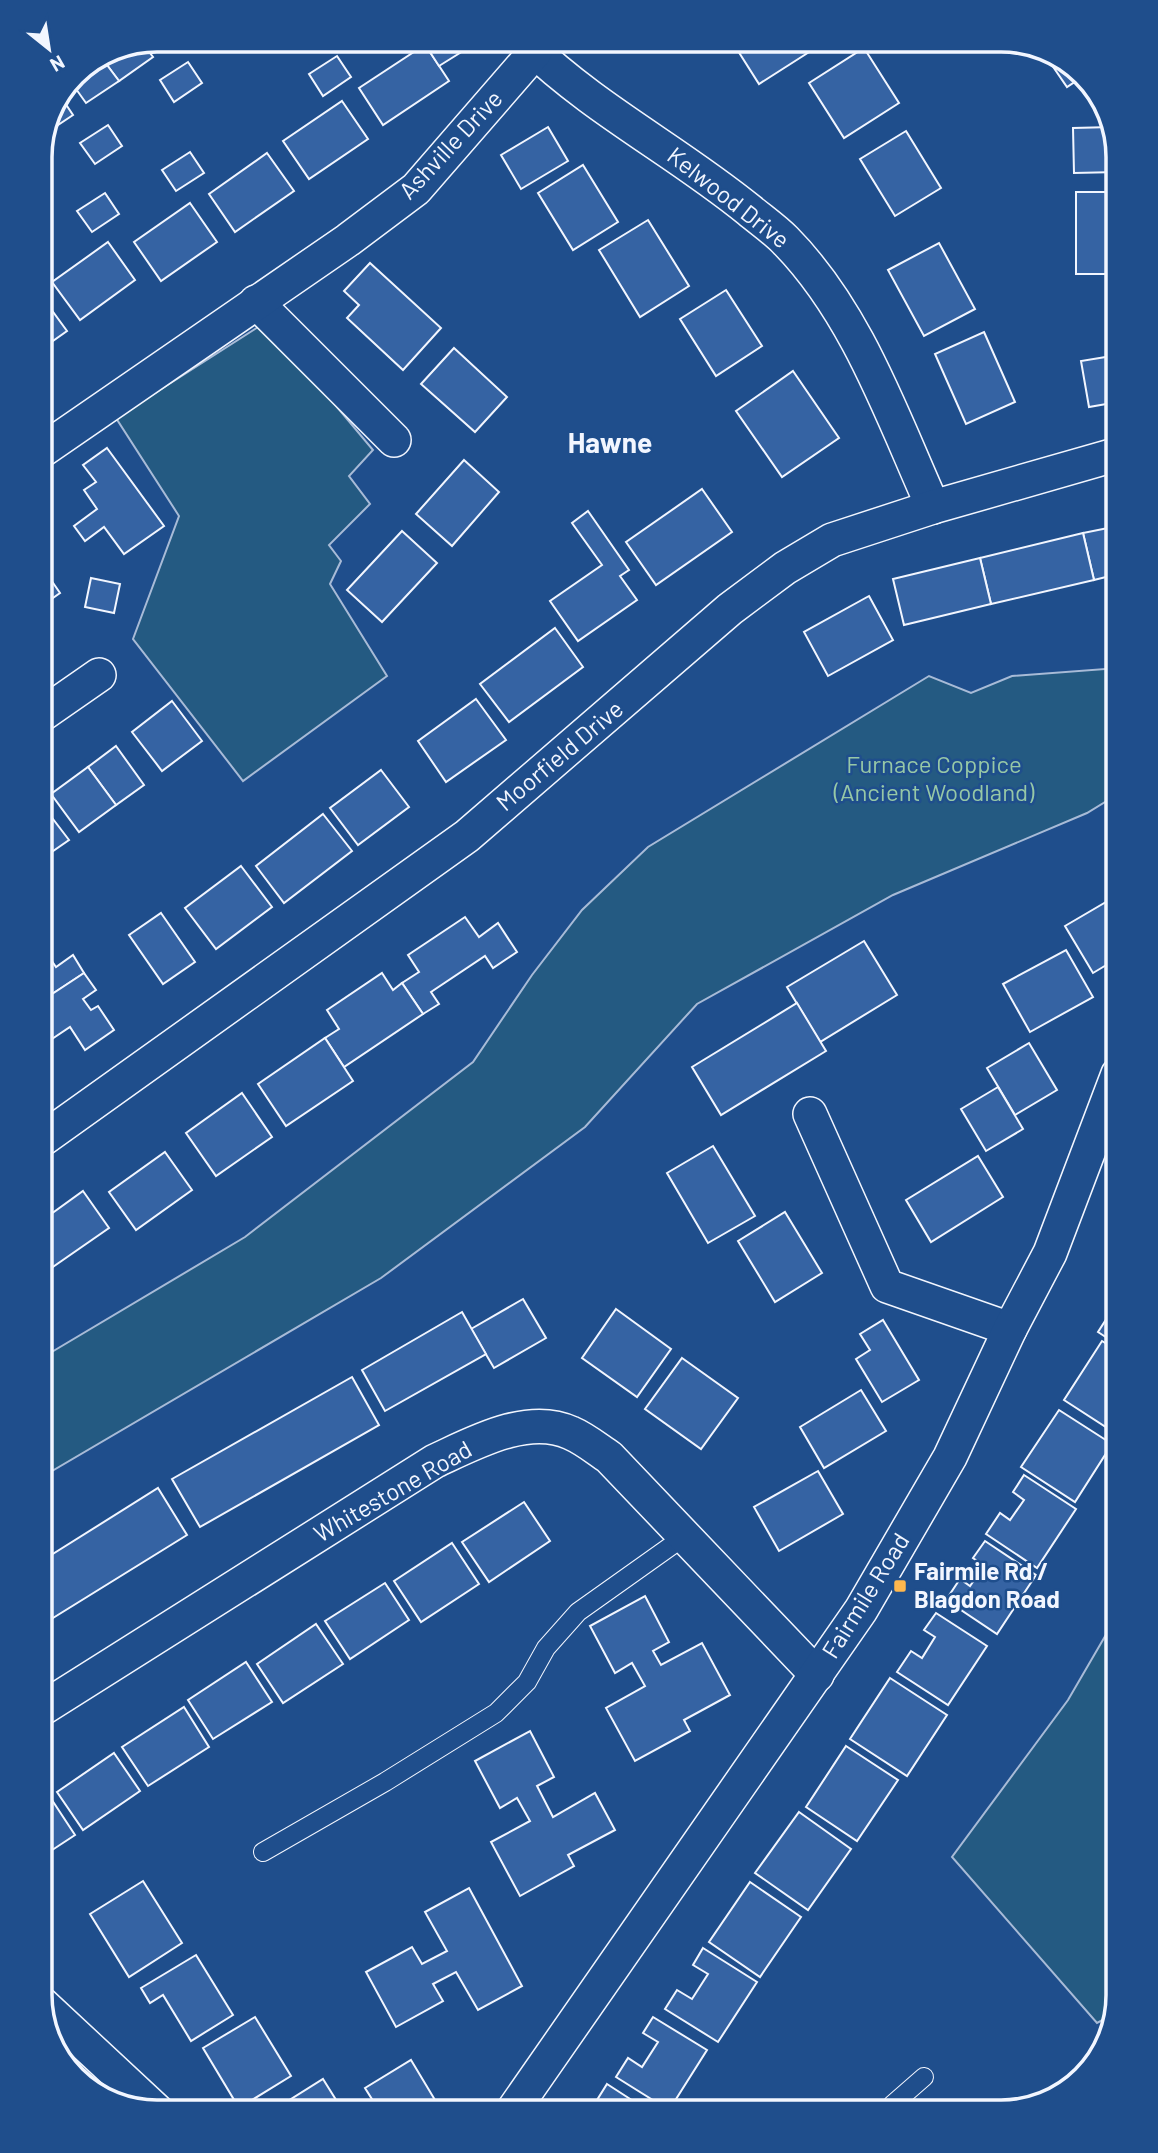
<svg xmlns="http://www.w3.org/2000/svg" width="1158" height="2153" viewBox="0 0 1158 2153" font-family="Barlow,sans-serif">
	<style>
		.green { fill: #245a82; stroke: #a8bbd7; stroke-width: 2 }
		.building { fill: #3563a3; stroke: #f2f6ff; stroke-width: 2 }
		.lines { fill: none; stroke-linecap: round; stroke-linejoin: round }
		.service-casing { stroke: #f2f6ff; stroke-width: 20 }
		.minor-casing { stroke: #f2f6ff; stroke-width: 36 }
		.service { stroke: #1f4e8c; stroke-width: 18 }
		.minor { stroke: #1f4e8c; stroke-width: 33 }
		.poi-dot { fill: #ffb74d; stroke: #1f4e8c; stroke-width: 2.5 }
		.labels { text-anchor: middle; stroke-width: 5; stroke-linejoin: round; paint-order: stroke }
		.street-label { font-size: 24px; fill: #f2f6ff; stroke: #1f4e8c }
		.park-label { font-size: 24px; fill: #97c8a6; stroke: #1f4e8c }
		.poi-label { font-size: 24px; font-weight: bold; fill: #f2f6ff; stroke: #1f4e8c; text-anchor: start }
		.quarter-label { font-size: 28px; font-weight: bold; fill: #f2f6ff; stroke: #1f4e8c }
		.rim { fill: none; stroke: #f2f6ff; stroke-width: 3.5 }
	</style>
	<rect width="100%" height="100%" fill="#1f4e8c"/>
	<g class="green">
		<polygon points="266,322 373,450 349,476 370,504 329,545 341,561 330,584 387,676 243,781 133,639 179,516 116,418"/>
		<polygon points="1118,668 1118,794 1087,813 893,895 697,1004 585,1127 381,1278 40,1478 40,1359 245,1237 473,1062 532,975 582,910 648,847 929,676 971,693 1012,676"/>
		<polygon points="1118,1614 1118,1996 1112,2015 1097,2023 952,1857 1068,1700"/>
	</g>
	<g class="building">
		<polygon points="814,42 817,47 759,84 733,43"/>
		<polygon points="423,46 426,46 449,81 383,125 359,88"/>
		<polygon points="426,46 471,46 439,66"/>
		<polygon points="864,48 899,103 844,138 809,83"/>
		<polygon points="113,49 147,49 153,57 119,81 101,57"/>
		<polygon points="1045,55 1071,64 1082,77 1067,87"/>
		<polygon points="337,56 351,77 323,96 309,74"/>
		<polygon points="101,57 119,81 86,103 71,82 75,74"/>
		<polygon points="188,62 202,83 174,102 160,80"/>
		<polygon points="63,100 73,115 49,131"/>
		<polygon points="342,101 368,139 309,179 283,141"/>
		<polygon points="108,125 122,146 95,164 80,143"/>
		<polygon points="548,127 568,161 521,189 501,155"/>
		<polygon points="1112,127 1118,158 1118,172 1074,173 1073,128"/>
		<polygon points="906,131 941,188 895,216 860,159"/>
		<polygon points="190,152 204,173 176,191 162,170"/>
		<polygon points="267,153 294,191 235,232 209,194"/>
		<polygon points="583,165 618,222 573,250 538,193"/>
		<rect x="1076" y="192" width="42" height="82"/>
		<polygon points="105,193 119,214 92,232 77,211"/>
		<polygon points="190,203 217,242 161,281 134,242"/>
		<polygon points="648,220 689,286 640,317 599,250"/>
		<polygon points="108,242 135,280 80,320 52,282"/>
		<polygon points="939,243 975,309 924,336 888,270"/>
		<polygon points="370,263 441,328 403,370 347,318 359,305 344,291"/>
		<polygon points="726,290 762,346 716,376 680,319"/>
		<polygon points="40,294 67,331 40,350"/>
		<polygon points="984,332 1015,402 966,424 935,354"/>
		<polygon points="454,348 507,397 475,432 421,384"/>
		<polygon points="1118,355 1118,402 1089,407 1081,361"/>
		<polygon points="793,371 839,438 782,477 736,411"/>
		<polygon points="107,448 164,526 124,554 104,527 85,541 74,526 97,509 84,490 96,482 83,465"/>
		<polygon points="464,460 499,492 452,546 416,514"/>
		<polygon points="702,489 732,532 656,585 626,542"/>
		<polygon points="588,511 629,570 620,576 637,600 578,641 550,601 602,565 572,523"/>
		<polygon points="1118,526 1118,574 1094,580 1083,533"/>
		<polygon points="402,531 437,563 382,622 347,590"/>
		<polygon points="1083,533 1094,580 991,604 980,558"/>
		<polygon points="980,558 991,604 904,625 893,579"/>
		<polygon points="40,564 60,593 40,607"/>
		<polygon points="91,578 120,584 114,613 85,607"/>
		<polygon points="869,596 893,640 828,676 804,632"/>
		<polygon points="555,628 583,667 509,722 480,684"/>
		<polygon points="476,699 506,740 446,782 418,741"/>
		<polygon points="172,701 202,741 162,771 132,732"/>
		<polygon points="116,746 144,785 116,805 88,767"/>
		<polygon points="88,767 116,805 79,832 51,794"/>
		<polygon points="381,770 409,807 358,845 330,808"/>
		<polygon points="40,802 69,840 40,860"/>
		<polygon points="323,814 352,851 284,903 256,866"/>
		<polygon points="241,866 272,907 216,949 185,908"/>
		<polygon points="1118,895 1118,958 1093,973 1065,926"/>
		<polygon points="161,913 195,962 163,984 129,935"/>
		<polygon points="465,917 479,937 498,923 517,952 493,968 485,956 431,992 439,1004 423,1014 402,983 419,972 408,955"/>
		<polygon points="864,941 897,995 820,1042 787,987"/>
		<polygon points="1066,950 1093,997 1030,1032 1003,984"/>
		<polygon points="47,954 56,967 73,955 84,973 40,1002 40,959"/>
		<polygon points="84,973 96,990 83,999 91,1010 98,1006 114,1030 85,1050 70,1027 46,1043 40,1035 40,1002"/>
		<polygon points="382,973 393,990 402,983 423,1014 344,1067 325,1038 339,1029 327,1010"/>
		<polygon points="797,1003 826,1051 721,1115 692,1067"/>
		<polygon points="325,1038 353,1081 286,1126 258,1084"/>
		<polygon points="1029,1043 1057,1090 1015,1115 987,1068"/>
		<polygon points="998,1087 1023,1129 986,1151 961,1109"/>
		<polygon points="242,1093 272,1137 216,1176 186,1133"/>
		<polygon points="713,1146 755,1216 708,1243 667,1173"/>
		<polygon points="165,1152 192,1190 136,1230 109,1192"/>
		<polygon points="978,1156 1003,1197 931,1242 906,1200"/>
		<polygon points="83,1191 109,1228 47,1271 40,1262 40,1222"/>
		<polygon points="785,1212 822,1273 775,1302 738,1241"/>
		<polygon points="523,1299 546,1338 494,1368 471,1329"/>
		<polygon points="1118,1301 1118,1345 1098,1332"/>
		<polygon points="616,1309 671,1349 637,1397 582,1358"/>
		<polygon points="462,1312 486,1354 385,1411 362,1370"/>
		<polygon points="883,1320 919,1380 882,1402 856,1359 870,1350 860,1334"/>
		<polygon points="1102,1341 1118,1351 1118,1421 1112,1431 1064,1400"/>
		<polygon points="682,1358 738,1398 701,1449 645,1409"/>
		<polygon points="352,1377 379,1425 200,1527 172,1479"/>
		<polygon points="861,1390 886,1431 824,1468 800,1427"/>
		<polygon points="1059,1410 1112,1444 1075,1502 1021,1467"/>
		<polygon points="818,1471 843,1514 779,1551 754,1507"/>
		<polygon points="1024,1475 1076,1509 1037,1568 986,1534 1000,1513 1010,1520 1024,1500 1013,1492"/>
		<polygon points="158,1488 187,1535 40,1626 40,1562"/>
		<polygon points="524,1502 550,1541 489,1582 462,1542"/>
		<polygon points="985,1541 1036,1575 997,1634 946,1600 960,1579 970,1586 984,1566 973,1558"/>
		<polygon points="452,1543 479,1584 421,1622 394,1581"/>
		<polygon points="385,1583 409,1620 350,1659 325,1621"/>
		<polygon points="645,1596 669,1642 653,1651 661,1665 702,1643 730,1695 684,1720 690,1731 635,1761 606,1708 645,1686 632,1663 615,1673 590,1626"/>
		<polygon points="936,1613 987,1646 948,1705 897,1672 911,1651 922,1658 935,1637 924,1630"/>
		<polygon points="316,1624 343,1664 283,1703 257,1664"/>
		<polygon points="246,1662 272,1702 213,1739 188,1700"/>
		<polygon points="890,1678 947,1715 907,1776 850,1739"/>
		<polygon points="184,1707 209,1747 148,1786 122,1747"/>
		<polygon points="530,1731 554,1777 537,1786 553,1817 595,1793 615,1830 568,1855 574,1866 520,1896 491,1842 530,1821 517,1798 500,1808 475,1761"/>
		<polygon points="846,1746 898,1780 857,1841 806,1807"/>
		<polygon points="114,1753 140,1791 83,1830 57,1792"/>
		<polygon points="50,1797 75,1835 40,1858 40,1804"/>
		<polygon points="799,1812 851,1849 808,1910 755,1873"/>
		<polygon points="143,1881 182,1943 129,1977 90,1914"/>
		<polygon points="750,1882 801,1917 760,1977 709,1942"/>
		<polygon points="469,1888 522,1986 478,2010 456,1972 433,1984 443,2001 396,2027 366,1972 412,1947 422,1964 447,1951 425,1912"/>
		<polygon points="703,1948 757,1982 718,2042 665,2009 677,1990 692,1999 708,1974 693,1965"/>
		<polygon points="196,1955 233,2015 191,2041 163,1995 150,2003 141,1988"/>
		<polygon points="255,2017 291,2076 239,2108 203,2048"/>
		<polygon points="653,2017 707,2050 671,2107 664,2107 616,2077 628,2058 642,2067 658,2042 643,2033"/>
		<polygon points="411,2060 441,2110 364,2110 375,2104 365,2088"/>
		<polygon points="323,2079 343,2111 272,2111"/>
		<polygon points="607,2084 644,2108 609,2108 597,2100"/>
	</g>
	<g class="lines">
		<g class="service-casing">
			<g id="service">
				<polyline points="263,1852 385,1782 496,1713 527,1682 546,1648 578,1612 685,1536"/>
				<polyline points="892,2105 924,2077"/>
			</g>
		</g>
		<g class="minor-casing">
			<g id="minor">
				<path d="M528,45C594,109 678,152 749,210C761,220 774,229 785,240C857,313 892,416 933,507"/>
				<polyline points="256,302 394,440"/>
				<polyline points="40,452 348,240 416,189 535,52"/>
				<polyline points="40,716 99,675"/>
				<polyline points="810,1114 887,1286 1010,1329"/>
				<polyline points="40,1141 467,836 730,609 785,568 832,540 933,507 1118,454"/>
				<path d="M40,1710L435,1461C474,1443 528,1413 571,1433C585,1439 597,1449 609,1457L817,1675"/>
				<polyline points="42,2004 158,2112"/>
				<polyline points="514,2109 861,1610 950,1457 1010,1329 1050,1253 1118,1074"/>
			</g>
		</g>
		<use href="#service" class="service"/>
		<use href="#minor" class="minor"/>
	</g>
	<rect class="poi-dot" x="893" y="1579" width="14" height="14" rx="3.5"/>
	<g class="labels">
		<g class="street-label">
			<text transform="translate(451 145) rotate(-47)" y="8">Ashville Drive</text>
			<text transform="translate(728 198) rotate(38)" y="8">Kelwood Drive</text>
			<text transform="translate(560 756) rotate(-40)" y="8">Moorfield Drive</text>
			<text transform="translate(393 1492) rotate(-30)" y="8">Whitestone Road</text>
			<text transform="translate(866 1596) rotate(-58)" y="8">Fairmile Road</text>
		</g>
		<g class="park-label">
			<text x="934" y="773">Furnace Coppice<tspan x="934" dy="28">(Ancient Woodland)</tspan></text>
		</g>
		<g class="poi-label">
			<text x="914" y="1580">Fairmile Rd /<tspan x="914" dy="28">Blagdon Road</tspan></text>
		</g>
		<g class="quarter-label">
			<text x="610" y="453">Hawne</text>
		</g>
	</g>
	<path d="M0 0H1158V2153H0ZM157 52H1001A105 105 0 0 1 1106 157V1995A105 105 0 0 1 1001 2100H157A105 105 0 0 1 52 1995V157A105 105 0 0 1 157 52Z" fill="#1f4e8c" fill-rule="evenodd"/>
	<path class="rim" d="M157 52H1001A105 105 0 0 1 1106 157V1995A105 105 0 0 1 1001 2100H157A105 105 0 0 1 52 1995V157A105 105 0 0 1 157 52Z"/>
	<g transform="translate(49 49) rotate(150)" stroke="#1f4e8c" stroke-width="5" paint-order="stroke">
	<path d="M0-5L12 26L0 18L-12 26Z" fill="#f2f6ff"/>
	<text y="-10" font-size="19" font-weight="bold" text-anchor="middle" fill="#f2f6ff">N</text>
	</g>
</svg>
